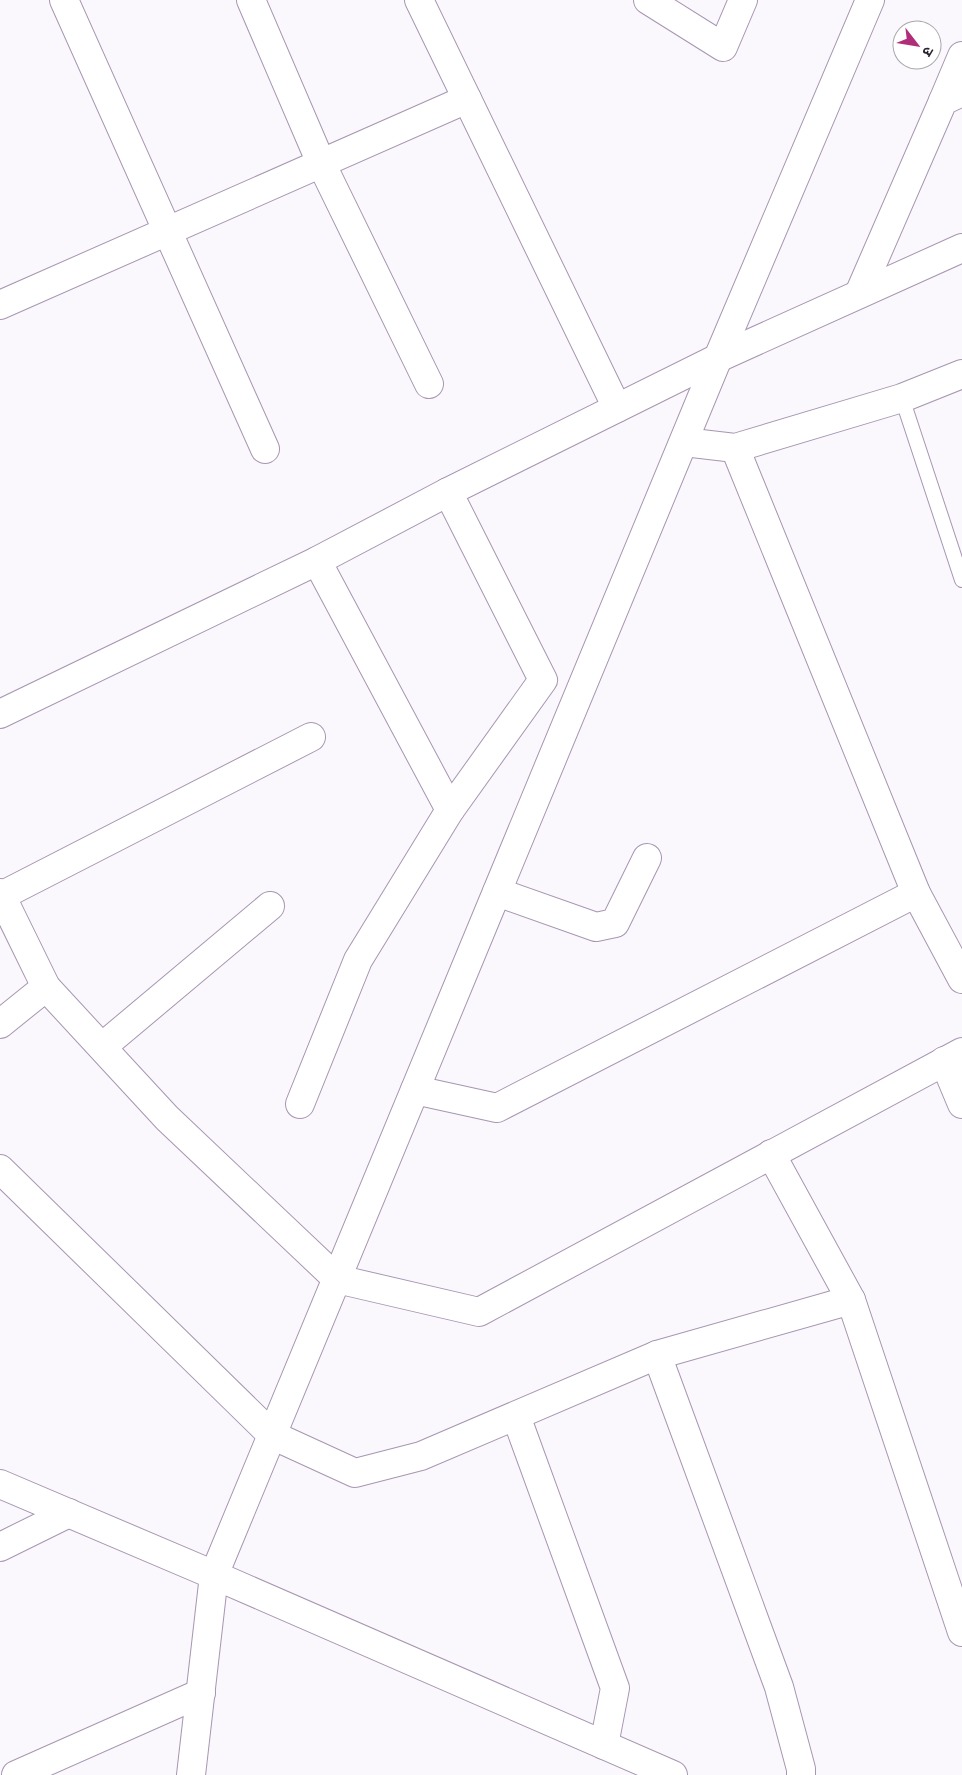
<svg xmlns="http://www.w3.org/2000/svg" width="962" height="1775" viewBox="0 0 962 1775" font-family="Raleway,'Noto Sans Devanagari',sans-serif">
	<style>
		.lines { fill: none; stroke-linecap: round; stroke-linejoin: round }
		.service-casing { stroke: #a796b2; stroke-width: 16 }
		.minor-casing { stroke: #a796b2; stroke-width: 30 }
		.tertiary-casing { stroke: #a796b2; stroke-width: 30 }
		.service { stroke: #fff; stroke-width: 14 }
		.minor { stroke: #fff; stroke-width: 28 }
		.tertiary { stroke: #fff; stroke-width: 28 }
	</style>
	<rect width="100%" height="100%" fill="#faf7fd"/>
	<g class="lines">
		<g class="service-casing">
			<polyline id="service" points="902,398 962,580"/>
		</g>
		<g class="minor-casing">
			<g id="minor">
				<polyline points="64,0 265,449"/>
				<polyline points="251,0 321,163 429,384"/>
				<polyline points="419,0 617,408"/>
				<polyline points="648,0 723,47 743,0"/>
				<polyline points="943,101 962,56"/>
				<polyline points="859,294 943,101 962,92"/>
				<polyline points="0,305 467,99"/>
				<polyline points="684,442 735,448 902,398 962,374"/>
				<polyline points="735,448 916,893 962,979"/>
				<polyline points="317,561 450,810"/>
				<polyline points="0,714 317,561 448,492 718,358 962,248"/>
				<polyline points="497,892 596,927 615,923 647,858"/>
				<polyline points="0,893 46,987 167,1118 337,1279 479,1312 962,1052"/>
				<polyline points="1,896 311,737"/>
				<polyline points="0,1024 46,987"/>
				<polyline points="102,1047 270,906"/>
				<polyline points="944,1061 962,1104"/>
				<polyline points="415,1090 497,1108 916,893"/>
				<polyline points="300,1104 358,960 450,810 543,680 448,492"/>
				<polyline points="771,1154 851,1300 962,1632"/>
				<polyline points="0,1169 272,1435 355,1473 421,1456 657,1355 851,1300"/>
				<polyline points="657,1355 779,1687 801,1769 801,1775"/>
				<polyline points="516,1416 615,1688 604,1745"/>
				<polyline points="0,1484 214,1575 673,1775"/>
				<polyline points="0,1547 69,1513"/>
				<polyline points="214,1575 718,358 870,0"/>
				<polyline points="16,1775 201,1693"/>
			</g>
		</g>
		<g class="tertiary-casing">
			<polyline id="tertiary" points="191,1775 214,1575"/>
		</g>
		<use href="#service" class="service"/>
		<use href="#minor" class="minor"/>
		<use href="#tertiary" class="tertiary"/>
	</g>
	<g transform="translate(917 45) rotate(121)"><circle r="24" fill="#ffffff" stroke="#a9a7ab"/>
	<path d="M0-4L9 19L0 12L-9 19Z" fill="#af2d79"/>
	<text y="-8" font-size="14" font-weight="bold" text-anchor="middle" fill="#28222d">उ</text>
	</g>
</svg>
